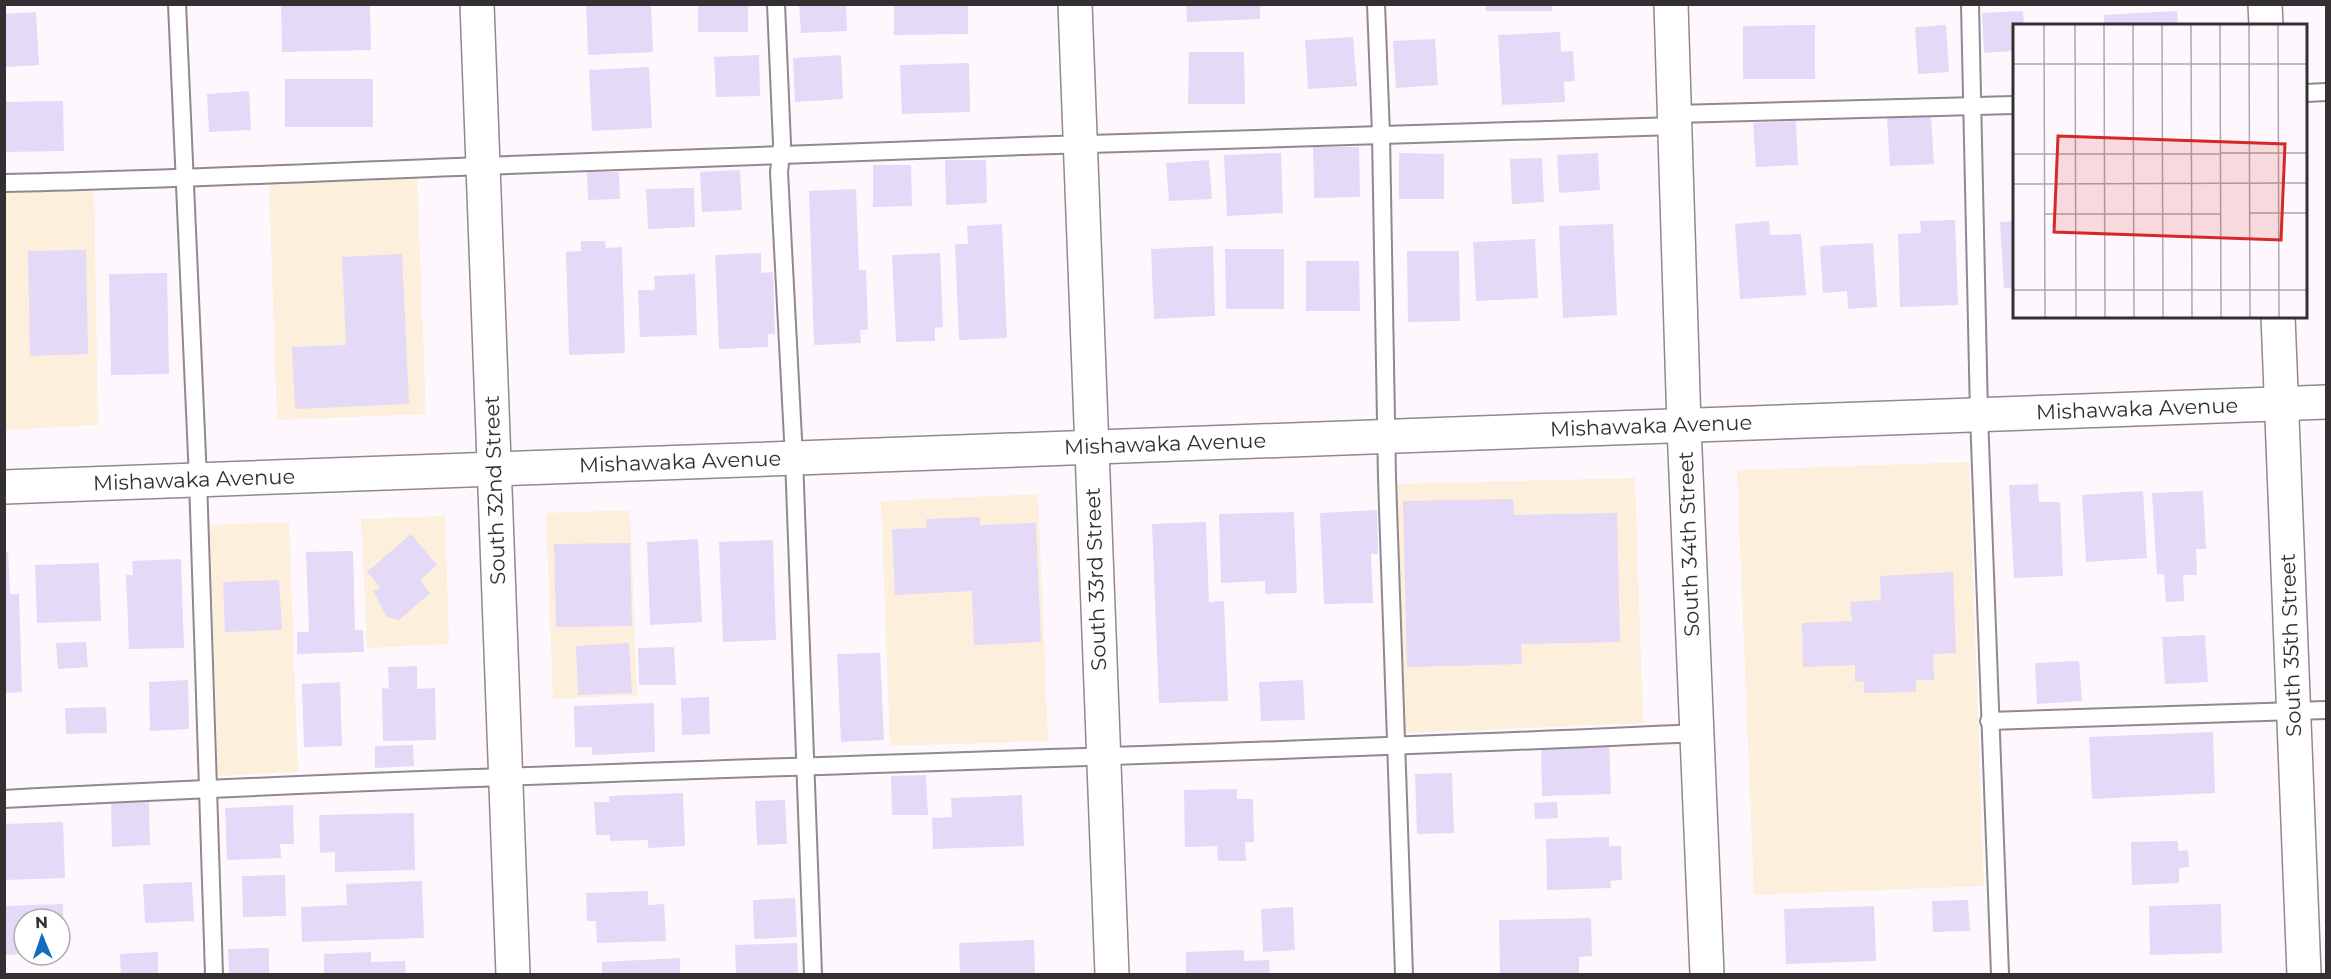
<svg xmlns="http://www.w3.org/2000/svg" width="2331" height="979" viewBox="0 0 2331 979" font-family="Montserrat,sans-serif">
	<style>
		.commercial { fill: #fcefdb }
		.building { fill: #e4d9f7 }
		.lines { fill: none; stroke-linecap: round; stroke-linejoin: round }
		.lane-casing { stroke: #918890; stroke-width: 20 }
		.street-casing { stroke: #918890; stroke-width: 36 }
		.secondary-casing { stroke: #918890; stroke-width: 36 }
		.lane { stroke: #fff; stroke-width: 16 }
		.street { stroke: #fff; stroke-width: 33 }
		.secondary { stroke: #fff; stroke-width: 33 }
		.labels { text-anchor: middle; stroke-width: 4.5; stroke-linejoin: round; paint-order: stroke }
		.street-label { font-size: 21px; fill: #332f32; stroke: #fff }
		.inset-road { fill: none; stroke: #ada8ac; stroke-width: 1.5 }
		.view { fill: #d62828; fill-opacity: 0.15; stroke: #d62828; stroke-width: 3 }
		.inset-edge { fill: none; stroke: #332f32; stroke-width: 3 }
	</style>
	<rect width="100%" height="100%" fill="#fef8fe"/>
	<g class="commercial">
		<polygon points="417,176 426,414 277,420 269,180"/>
		<polygon points="94,187 98,425 5,430 4,191"/>
		<polygon points="1969,462 1984,886 1754,895 1737,470"/>
		<polygon points="1635,478 1643,723 1403,733 1395,484"/>
		<polygon points="1038,494 1048,741 890,746 881,501"/>
		<polygon points="630,510 637,695 553,699 546,513"/>
		<polygon points="445,516 449,644 367,648 361,519"/>
		<polygon points="289,522 298,772 218,776 210,525"/>
	</g>
	<g class="building">
		<polygon points="281,4 370,4 371,50 282,52"/>
		<polygon points="586,4 651,4 653,52 588,55"/>
		<rect x="698" y="4" width="50" height="28"/>
		<polygon points="799,4 846,4 847,31 801,33"/>
		<polygon points="894,4 968,4 968,34 894,35"/>
		<polygon points="1186,4 1260,4 1260,19 1187,22"/>
		<rect x="1486" y="4" width="66" height="7"/>
		<polygon points="2023,11 2024,26 2014,26 2014,51 1984,53 1982,13"/>
		<polygon points="2177,11 2178,26 2104,26 2104,15"/>
		<polygon points="36,12 39,65 4,67 4,14"/>
		<polygon points="1815,25 1815,79 1743,79 1743,26"/>
		<polygon points="1946,25 1949,72 1918,74 1915,27"/>
		<polygon points="1560,32 1561,52 1573,51 1575,81 1564,82 1565,102 1502,105 1498,35"/>
		<polygon points="1353,37 1357,86 1308,89 1305,40"/>
		<polygon points="1435,39 1438,85 1396,88 1393,41"/>
		<polygon points="1189,52 1244,52 1245,104 1188,104"/>
		<polygon points="759,55 760,96 716,97 714,57"/>
		<polygon points="841,55 843,99 795,102 793,58"/>
		<polygon points="969,63 970,112 902,114 900,65"/>
		<polygon points="649,67 652,128 592,131 589,70"/>
		<rect x="285" y="79" width="88" height="48"/>
		<polygon points="249,91 251,130 209,132 207,94"/>
		<polygon points="63,101 64,151 4,152 4,102"/>
		<polygon points="1931,115 1934,164 1890,166 1887,117"/>
		<polygon points="1796,121 1798,165 1756,167 1753,123"/>
		<polygon points="1313,147 1359,147 1360,197 1314,198"/>
		<polygon points="1281,153 1283,213 1227,216 1224,155"/>
		<polygon points="1399,153 1444,154 1444,199 1399,199"/>
		<polygon points="1598,153 1600,190 1559,193 1557,155"/>
		<polygon points="1542,158 1544,202 1512,204 1510,159"/>
		<polygon points="945,160 986,160 987,203 946,205"/>
		<polygon points="1209,160 1212,199 1169,201 1166,163"/>
		<polygon points="873,165 911,165 912,206 873,207"/>
		<polygon points="740,170 742,210 702,212 700,172"/>
		<polygon points="587,172 619,172 620,199 588,200"/>
		<polygon points="694,188 695,227 648,229 646,189"/>
		<polygon points="856,189 859,270 866,270 868,330 860,330 861,343 814,345 809,191"/>
		<polygon points="1955,220 1958,305 1900,307 1898,234 1921,233 1920,221"/>
		<polygon points="1769,221 1770,235 1801,234 1806,295 1740,299 1735,224"/>
		<polygon points="2014,221 2014,288 2004,288 2000,222"/>
		<polygon points="1002,224 1007,338 959,340 955,244 968,244 967,226"/>
		<polygon points="1613,224 1617,315 1563,318 1559,226"/>
		<polygon points="1535,239 1538,298 1476,301 1473,242"/>
		<polygon points="581,241 605,241 606,248 622,247 625,353 569,355 566,252 581,251"/>
		<polygon points="1873,243 1877,307 1848,309 1847,291 1823,293 1820,246"/>
		<polygon points="1213,246 1215,316 1154,319 1151,249"/>
		<polygon points="1225,249 1284,249 1284,309 1226,309"/>
		<polygon points="86,250 88,354 30,356 28,251"/>
		<polygon points="1407,251 1459,251 1460,321 1408,322"/>
		<polygon points="761,253 761,273 773,272 775,334 768,334 768,347 719,349 715,255"/>
		<polygon points="940,253 943,327 935,328 935,341 896,342 892,255"/>
		<polygon points="402,254 409,404 295,409 292,347 346,345 342,257"/>
		<polygon points="1306,261 1359,261 1360,311 1306,311"/>
		<polygon points="167,273 169,374 111,375 109,274"/>
		<polygon points="695,274 697,335 640,337 638,290 655,290 654,276"/>
		<polygon points="2038,484 2039,502 2060,502 2063,576 2014,578 2009,485"/>
		<polygon points="2143,491 2147,558 2086,562 2082,495"/>
		<polygon points="2203,491 2206,549 2196,549 2197,575 2183,575 2184,601 2166,602 2164,574 2157,574 2152,493"/>
		<polygon points="1513,499 1514,515 1617,513 1620,642 1521,644 1522,664 1407,667 1403,501"/>
		<polygon points="1377,510 1378,554 1371,554 1373,603 1324,604 1320,513"/>
		<polygon points="1294,512 1297,593 1265,594 1265,581 1221,583 1219,514"/>
		<polygon points="980,517 980,525 1036,523 1041,642 974,645 972,591 895,595 892,529 927,528 926,519"/>
		<polygon points="1206,522 1209,602 1224,601 1228,701 1159,703 1152,524"/>
		<polygon points="411,534 437,565 420,580 430,593 399,620 387,617 373,591 381,588 367,572"/>
		<polygon points="698,539 702,622 650,625 647,542"/>
		<polygon points="773,540 776,640 723,642 719,542"/>
		<polygon points="630,543 632,626 556,627 554,544"/>
		<polygon points="353,551 355,630 363,630 364,652 297,654 297,632 309,632 306,552"/>
		<polygon points="8,552 10,594 19,594 22,692 4,693 4,553"/>
		<polygon points="181,559 184,648 129,649 126,575 133,575 132,561"/>
		<polygon points="99,563 101,621 37,623 35,565"/>
		<polygon points="1953,572 1956,653 1933,654 1934,680 1916,680 1916,692 1864,693 1864,681 1855,682 1855,665 1803,667 1802,623 1852,621 1850,602 1881,600 1880,576"/>
		<polygon points="279,580 282,630 225,632 223,582"/>
		<polygon points="2205,635 2208,682 2165,684 2162,637"/>
		<polygon points="86,642 88,667 58,669 56,643"/>
		<polygon points="629,643 632,693 578,695 576,646"/>
		<polygon points="674,647 676,685 639,685 638,648"/>
		<polygon points="880,653 884,740 841,742 837,654"/>
		<polygon points="2079,661 2082,701 2037,704 2035,663"/>
		<polygon points="417,666 417,689 435,688 436,740 383,741 382,688 389,689 388,667"/>
		<polygon points="188,680 189,729 150,731 149,682"/>
		<polygon points="1303,680 1305,720 1261,721 1259,682"/>
		<polygon points="340,682 342,746 304,747 302,684"/>
		<polygon points="709,697 710,734 682,735 681,698"/>
		<polygon points="654,703 655,752 592,755 592,747 575,747 574,706"/>
		<polygon points="106,707 107,733 66,734 65,708"/>
		<polygon points="2213,732 2215,793 2092,799 2089,737"/>
		<polygon points="1609,743 1611,794 1542,796 1541,746"/>
		<polygon points="413,745 414,766 375,768 375,746"/>
		<polygon points="1452,773 1454,833 1417,834 1415,774"/>
		<polygon points="926,775 928,815 892,815 891,776"/>
		<polygon points="1237,789 1237,799 1253,799 1254,842 1245,842 1246,861 1218,861 1217,846 1185,847 1184,790"/>
		<polygon points="683,793 685,846 648,848 648,840 610,841 610,835 596,835 594,802 609,802 609,796"/>
		<polygon points="1022,795 1024,846 933,849 932,818 952,817 951,798"/>
		<polygon points="785,800 787,844 757,845 755,801"/>
		<polygon points="149,802 150,845 112,847 111,803"/>
		<polygon points="1557,802 1558,818 1535,819 1534,803"/>
		<polygon points="293,805 294,844 280,844 281,858 227,860 225,808"/>
		<polygon points="414,813 415,870 335,872 335,852 320,853 319,815"/>
		<polygon points="63,822 65,878 4,880 4,824"/>
		<polygon points="1609,837 1609,846 1621,846 1622,880 1610,881 1611,888 1547,890 1546,839"/>
		<polygon points="2178,841 2178,851 2188,850 2189,867 2179,868 2179,883 2132,885 2131,842"/>
		<polygon points="285,875 286,916 243,917 242,876"/>
		<polygon points="422,881 424,938 302,942 301,907 347,905 346,884"/>
		<polygon points="192,882 194,921 145,923 143,884"/>
		<polygon points="648,891 648,905 664,904 666,941 597,943 596,921 587,921 586,893"/>
		<polygon points="795,898 797,937 754,939 753,900"/>
		<polygon points="1968,900 1970,931 1933,932 1932,901"/>
		<polygon points="63,904 64,942 60,942 60,919 24,919 24,954 4,955 4,906"/>
		<polygon points="2221,904 2222,953 2150,955 2149,906"/>
		<polygon points="1874,906 1876,961 1786,964 1784,909"/>
		<polygon points="1293,907 1295,950 1263,952 1261,909"/>
		<polygon points="1591,918 1592,956 1579,957 1579,973 1500,974 1499,920"/>
		<polygon points="1034,940 1035,974 960,974 959,943"/>
		<polygon points="797,943 798,974 736,974 735,945"/>
		<polygon points="269,948 269,974 229,974 228,949"/>
		<polygon points="1244,950 1244,961 1269,960 1270,974 1186,974 1186,952"/>
		<polygon points="158,952 158,974 121,974 120,954"/>
		<polygon points="371,952 371,962 405,961 406,974 324,974 324,954"/>
		<polygon points="680,958 680,974 602,974 602,962"/>
	</g>
	<g class="lines">
		<g class="lane-casing">
			<g id="lane">
				<polyline points="177,4 198,479 214,974"/>
				<polyline points="776,4 782,144 779,172 794,458 813,974"/>
				<polyline points="1376,4 1381,134 1387,478 1404,974"/>
				<polyline points="1970,4 1979,415 2000,974"/>
				<polyline points="2306,93 2326,92"/>
				<polyline points="1675,114 2014,105"/>
				<path d="M4,183C164,180 323,172 483,166C880,151 1278,136 1675,126"/>
				<polyline points="1989,721 2326,710"/>
				<path d="M4,799C568,769 1133,760 1697,733"/>
			</g>
		</g>
		<g class="street-casing">
			<g id="street">
				<polyline points="477,4 513,974"/>
				<polyline points="1075,4 1112,974"/>
				<polyline points="1671,4 1684,426 1707,974"/>
				<polyline points="2265,4 2266,26"/>
				<polyline points="2278,316 2304,974"/>
			</g>
		</g>
		<g class="secondary-casing">
			<polyline id="secondary" points="4,487 2326,402"/>
		</g>
		<use href="#lane" class="lane"/>
		<use href="#street" class="street"/>
		<use href="#secondary" class="secondary"/>
	</g>
	<g class="labels">
		<g class="street-label">
			<text transform="translate(2137 409) rotate(-2)" y="7">Mishawaka Avenue</text>
			<text transform="translate(1651 426) rotate(-2)" y="7">Mishawaka Avenue</text>
			<text transform="translate(1165 444) rotate(-2)" y="7">Mishawaka Avenue</text>
			<text transform="translate(680 462) rotate(-2)" y="7">Mishawaka Avenue</text>
			<text transform="translate(194 480) rotate(-2)" y="7">Mishawaka Avenue</text>
			<text transform="translate(495 490) rotate(-92)" y="7">South 32nd Street</text>
			<text transform="translate(1689 544) rotate(-92)" y="7">South 34th Street</text>
			<text transform="translate(1096 579) rotate(-92)" y="7">South 33rd Street</text>
			<text transform="translate(2291 645) rotate(-92)" y="7">South 35th Street</text>
		</g>
	</g>
	<g transform="translate(2013 24)">
		<rect width="294" height="294" fill="#fef8fe"/>
		<path class="inset-road" d="M31,0L32,294M62,0L63,294M91,0L92,294M120,0L121,294M149,0L150,294M178,0L179,294M207,0L208,294M236,0L237,294M265,0L266,294M294,0V88M0,40H294M207,129H294M0,130H207M0,160L294,159M236,189H294M32,190H208M0,266H294"/>
		<path class="view" d="M45,112L272,120L268,216L41,208Z"/>
		<rect width="294" height="294" class="inset-edge"/>
	</g>
	<rect width="2331" height="979" fill="none" stroke="#332f32" stroke-width="12"/>
	<g transform="translate(42 937) rotate(358)"><circle r="28" fill="#ffffff" stroke="#adacad" stroke-width="1.5"/>
	<path d="M0-4.5L10 22L0 15L-10 22Z" fill="#146dbb"/>
	<text y="-9" font-size="16" font-weight="bold" text-anchor="middle" fill="#332f32">N</text>
	</g>
</svg>
